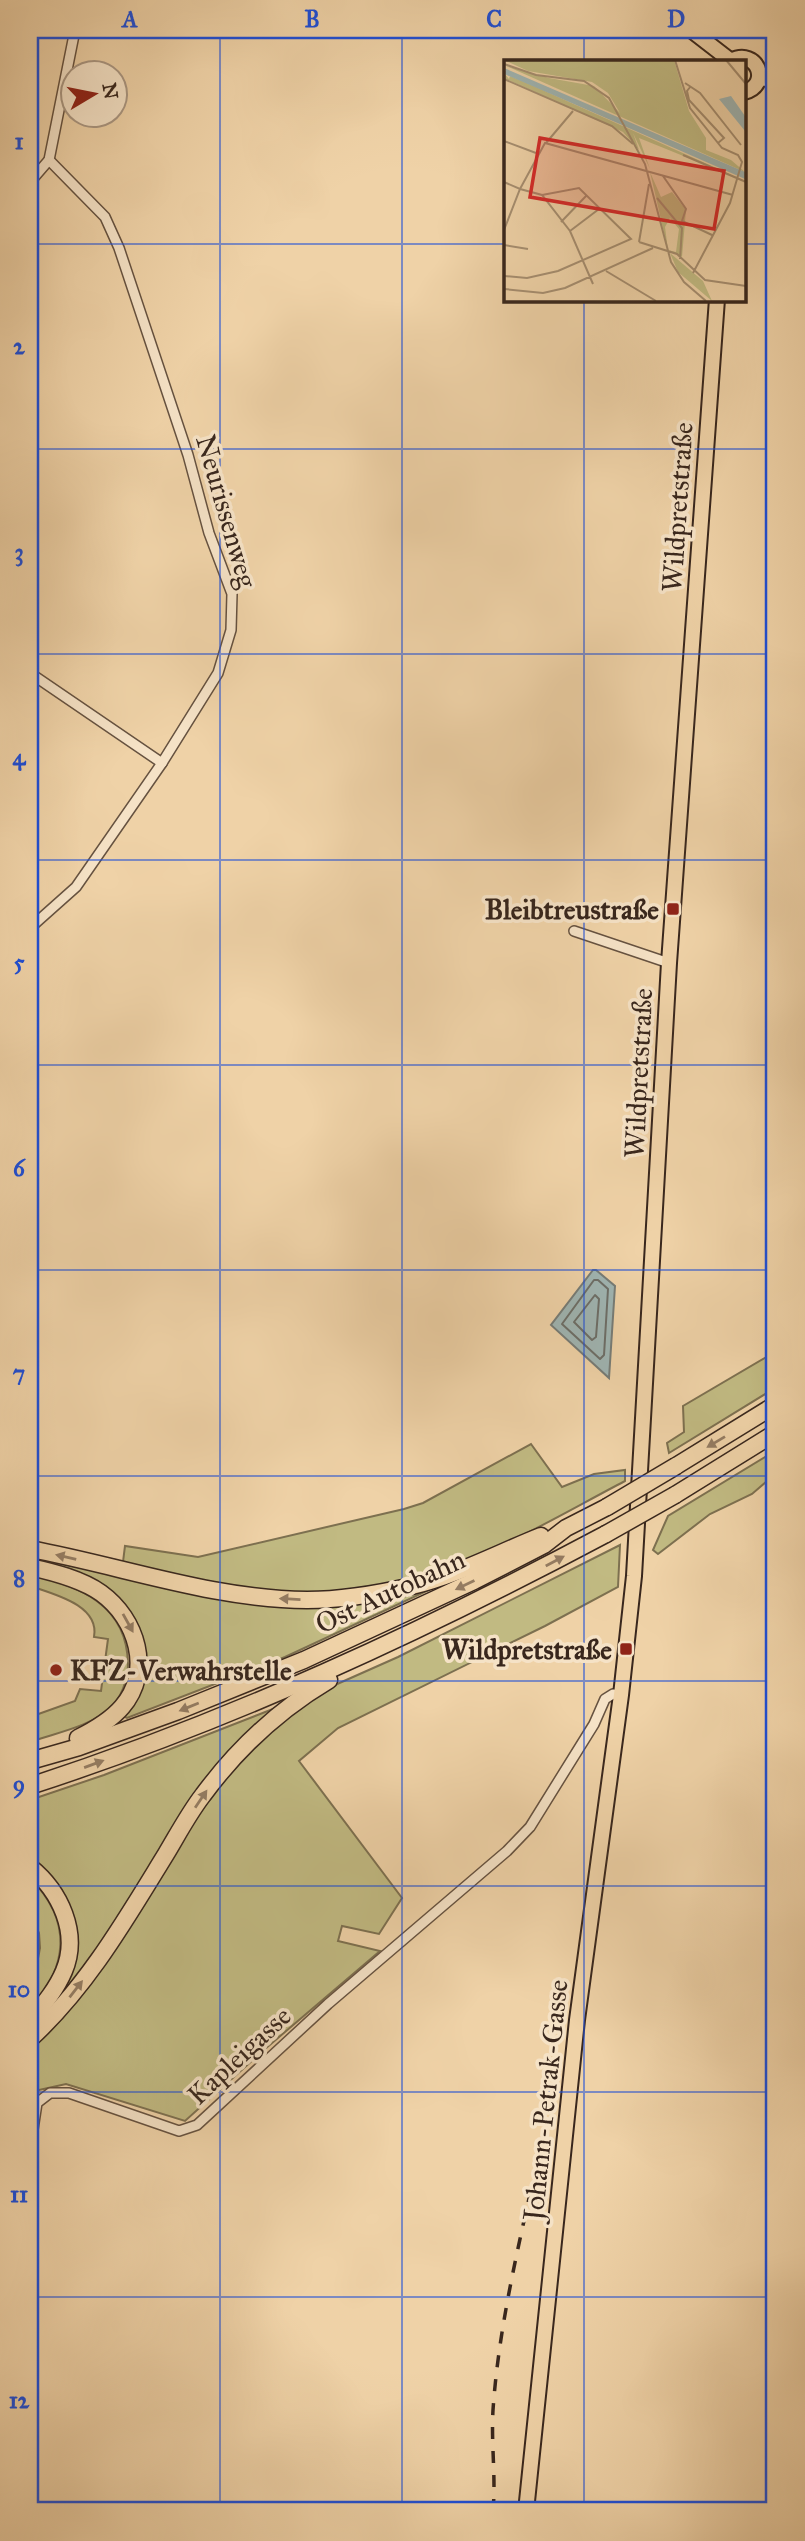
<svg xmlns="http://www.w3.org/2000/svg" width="805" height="2541" viewBox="0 0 805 2541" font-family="'IM FELL Great Primer',serif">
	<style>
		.green { fill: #c1ba82; stroke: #7d7050; stroke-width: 2 }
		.water { fill: #9fb5b3; stroke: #767c77; stroke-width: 2 }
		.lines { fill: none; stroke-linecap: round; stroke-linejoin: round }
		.shore { stroke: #6c6e68; stroke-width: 2 }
		.minor-casing { stroke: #665240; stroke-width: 12 }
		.primary-casing { stroke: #39271d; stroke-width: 18 }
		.motorway-casing { stroke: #39271d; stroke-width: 19 }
		.minor { stroke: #f5e2c6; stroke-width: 9 }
		.primary { stroke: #efd2a7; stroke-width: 14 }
		.motorway { stroke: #efd2a7; stroke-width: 16 }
		.rail { stroke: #39271d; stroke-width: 3.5; stroke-dasharray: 12 12; stroke-linecap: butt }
		.motorway-bridge-casing { stroke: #39271d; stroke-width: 19; stroke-linecap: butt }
		.motorway-bridge { stroke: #efd2a7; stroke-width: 16 }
		.oneway { fill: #947c62 }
		.grid { fill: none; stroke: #1d4ed8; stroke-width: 2; stroke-opacity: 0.55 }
		.poi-dot { fill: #8f2418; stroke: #f5e2c6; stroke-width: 2.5 }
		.labels { text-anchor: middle; stroke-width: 7; stroke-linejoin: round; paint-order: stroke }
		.street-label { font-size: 28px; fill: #39271d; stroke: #f5e2c6 }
		.poi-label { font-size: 28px; font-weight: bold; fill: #39271d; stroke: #f5e2c6; text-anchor: end }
		.inset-river { fill: none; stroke: #9fb5b3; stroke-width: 3.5 }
		.inset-road { fill: none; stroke: #a68e70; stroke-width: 2 }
		.view { fill: #d62828; fill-opacity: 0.15; stroke: #d62828; stroke-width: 3.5 }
		.inset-edge { fill: none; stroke: #39271d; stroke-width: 3.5 }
		.neatline { fill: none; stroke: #1d4ed8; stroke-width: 2.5 }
		.grid-label { font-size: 23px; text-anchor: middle; font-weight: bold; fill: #1d4ed8 }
	</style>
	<rect width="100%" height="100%" fill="#efd2a7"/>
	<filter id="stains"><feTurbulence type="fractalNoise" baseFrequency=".00286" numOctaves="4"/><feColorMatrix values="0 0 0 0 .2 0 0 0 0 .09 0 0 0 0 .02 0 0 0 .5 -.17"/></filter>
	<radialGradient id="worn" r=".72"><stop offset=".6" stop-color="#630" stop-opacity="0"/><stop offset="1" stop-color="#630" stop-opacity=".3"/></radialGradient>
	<g class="green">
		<polygon points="775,1352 775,1388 669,1453 667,1443 684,1432 683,1406"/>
		<path d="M531,1444L562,1487L594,1474L625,1470V1481C560,1515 494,1555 423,1577C368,1594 293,1597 237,1588C199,1582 161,1571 123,1562L125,1546L198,1557L404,1509L423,1503Z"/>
		<polygon points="775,1451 775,1474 752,1494 710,1514 658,1554 653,1550 668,1516"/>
		<polygon points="620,1545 618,1587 545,1626 338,1728 299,1761 402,1898 379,1934 342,1926 338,1941 380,1951 265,2049 185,2121 66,2084 30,2092 30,2046 202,1804 264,1732 326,1689 398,1657"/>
		<polygon points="30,1557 232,1600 427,1588 429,1590 285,1657 127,1718 123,1716 140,1688 127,1612 30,1564"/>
		<path d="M30,1574C80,1587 127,1604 128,1664C128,1680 121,1698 110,1708C90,1727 55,1733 30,1742V1717L75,1701L80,1689L101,1691L108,1639L94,1637C100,1605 53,1594 30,1586Z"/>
		<polygon points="273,1709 74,1984 30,2026 73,1932 30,1861 30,1800 104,1775"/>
		<path d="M30,1878C73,1921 68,1967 30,2010V1981L36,1969L40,1948L39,1933L30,1913Z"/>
	</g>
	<polygon class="water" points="593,1270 596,1270 615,1286 609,1378 551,1325"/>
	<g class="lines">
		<g class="shore">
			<polygon points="594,1280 598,1280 608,1289 604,1355 600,1359 562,1324"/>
			<polygon points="595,1295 599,1299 596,1337 592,1340 574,1322"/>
		</g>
		<g class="minor-casing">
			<g id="minor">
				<polyline points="759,80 775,83"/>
				<polyline points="30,182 49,160 75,30"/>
				<polyline points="30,673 162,763"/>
				<polyline points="30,928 76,887 162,763 218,673 231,630 232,594 209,533 188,455 119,248 105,217 49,160"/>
				<polyline points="574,931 669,963"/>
				<polyline points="30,2149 37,2103 50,2093 69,2093 179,2131 197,2125 328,2004 507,1851 530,1827 594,1724 605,1699 613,1694 621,1695"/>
			</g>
		</g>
		<g class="primary-casing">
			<g id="primary">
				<polyline points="691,30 731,61"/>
				<path d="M731,61C757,47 772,85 744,92"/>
				<polyline points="526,2511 577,2020 621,1695 634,1576 669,963 717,299"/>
			</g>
		</g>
		<g class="motorway-casing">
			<g id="motorway">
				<polyline points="676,1466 775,1405"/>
				<polyline points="675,1495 775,1433"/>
				<path d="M30,1549C122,1566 212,1599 307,1600C342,1600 377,1594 412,1586C457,1575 498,1553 541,1536"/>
				<path d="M30,1567C53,1572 81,1579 101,1593C137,1619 153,1671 122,1707C110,1721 94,1730 78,1738"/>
				<polyline points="30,1761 79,1747 178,1711 304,1660 474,1581 544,1545 566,1528 607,1507"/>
				<path d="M30,1786C230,1721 420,1633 606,1534"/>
				<path d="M30,1867C60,1891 80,1933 64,1971C56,1990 43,2005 30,2021"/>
				<path d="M30,2039C87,1987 126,1919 166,1854C178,1834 189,1813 203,1795C237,1749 280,1709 329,1680"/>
			</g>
		</g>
		<use href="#minor" class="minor"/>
		<use href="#primary" class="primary"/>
		<use href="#motorway" class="motorway"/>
		<path class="rail" d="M493,2511C496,2477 491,2444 493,2410C498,2337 514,2265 530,2194"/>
		<g class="motorway-bridge-casing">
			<g id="motorway-bridge">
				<polyline points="607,1507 676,1466"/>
				<polyline points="606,1534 675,1495"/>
			</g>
		</g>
		<use href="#motorway-bridge" class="motorway-bridge"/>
	</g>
	<defs><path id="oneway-solid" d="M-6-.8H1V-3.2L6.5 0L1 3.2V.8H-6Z" transform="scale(1.75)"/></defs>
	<g class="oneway">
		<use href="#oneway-solid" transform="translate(716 1442) rotate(149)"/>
		<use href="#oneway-solid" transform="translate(66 1557) rotate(-167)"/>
		<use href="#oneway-solid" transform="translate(555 1561) rotate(-28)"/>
		<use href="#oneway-solid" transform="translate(465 1585) rotate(154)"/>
		<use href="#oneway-solid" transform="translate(290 1599) rotate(-177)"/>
		<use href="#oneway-solid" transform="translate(128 1623) rotate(61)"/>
		<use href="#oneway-solid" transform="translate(189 1707) rotate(158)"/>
		<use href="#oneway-solid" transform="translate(94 1764) rotate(-20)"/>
		<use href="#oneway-solid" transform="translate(201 1799) rotate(-56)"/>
		<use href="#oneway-solid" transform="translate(76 1989) rotate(-52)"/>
	</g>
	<path class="grid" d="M220,30V2511M402,30V2511M584,30V61M30,244H506M744,244H775M584,299V2511M30,449H775M30,654H775M30,860H775M30,1065H775M30,1270H775M30,1476H775M30,1681H775M30,1886H775M30,2092H775M30,2297H775"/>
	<g class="poi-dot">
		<rect x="666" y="902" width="14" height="14" rx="3.5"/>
		<rect x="619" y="1642" width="14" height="14" rx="3.5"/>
		<circle cx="56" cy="1670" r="7"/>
	</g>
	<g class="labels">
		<g class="street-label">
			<text transform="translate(677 507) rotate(-86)" y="10">Wildpretstraße</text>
			<text transform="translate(227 511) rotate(74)" y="10">Neurissenweg</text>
			<text transform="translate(638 1073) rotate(-87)" y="10">Wildpretstraße</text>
			<text transform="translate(390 1591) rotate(-25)" y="10">Ost Autobahn</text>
			<text transform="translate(239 2055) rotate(-43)" y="10">Kapleigasse</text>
			<text transform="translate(545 2100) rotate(-84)" y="10">Johann-Petrak-Gasse</text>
		</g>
		<g class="poi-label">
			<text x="659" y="919">Bleibtreustraße</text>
			<text x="612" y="1659">Wildpretstraße</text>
			<text x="70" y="1680" text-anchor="start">KFZ-Verwahrstelle</text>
		</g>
	</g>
	<g transform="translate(504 60)">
		<rect width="242" height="242" fill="#efd2a7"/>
		<path d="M0,0H170L185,51L202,78V90L227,100L241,112L0,5L45,18L90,26L116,53L104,33L88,22L24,11ZM0,13L5,19L6,16L23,23L241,121L135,78L146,109L129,73L135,90L119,72L0,18ZM146,112L157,137L168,132L182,150L178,197L164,190ZM166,158L175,169L172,192L164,190L161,167ZM166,193L199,221L208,241L174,212Z" fill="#c1ba82" fill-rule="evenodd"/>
		<path d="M0,8L241,112V119L4,15ZM227,36L241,56V71L215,39Z" fill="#9fb5b3"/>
		<path class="inset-river" d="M0,12L115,61M121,63L242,116"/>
		<path class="inset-road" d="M171,0L186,48L218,88L234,95L238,102L226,143L189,213M222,0L242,24M0,4L32,15L80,21L105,38L141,104L167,202L180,222L202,241M0,19L108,66L129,84M181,23L196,33L237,85M187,26L183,31L185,40L220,78L214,83M0,81L32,93M42,83L69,51M179,95L242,122M159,116L182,149L178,161L208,175M0,122L16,129L41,83L229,135M153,138L178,168L176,199M57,162L83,135M0,170L16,129L38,135L66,171L89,224M66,171L95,149M135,182L173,194L201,220L242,226M135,182L145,124M0,185L24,189M102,211L152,241M0,216L23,218L54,211L127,179L75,128L38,135M0,229L39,233L61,228L149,188"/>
		<path class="view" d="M36,78L220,111L210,169L26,137Z"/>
		<rect width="242" height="242" class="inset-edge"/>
	</g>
	<rect width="805" height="2541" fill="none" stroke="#efd2a7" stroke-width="77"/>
	<g transform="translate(94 94) rotate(80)"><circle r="33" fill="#f5e2c6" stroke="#aa9782" stroke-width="2"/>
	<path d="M0-5L12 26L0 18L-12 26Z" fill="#8f2418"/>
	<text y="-10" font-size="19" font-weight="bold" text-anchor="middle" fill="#39271d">N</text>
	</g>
	<rect x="38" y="38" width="728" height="2464" class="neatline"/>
	<g class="grid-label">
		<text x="130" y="27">A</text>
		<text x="312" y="27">B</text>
		<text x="494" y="27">C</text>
		<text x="676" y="27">D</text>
		<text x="19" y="149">1</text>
		<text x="19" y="354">2</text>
		<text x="19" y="560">3</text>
		<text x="19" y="765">4</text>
		<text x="19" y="970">5</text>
		<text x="19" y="1176">6</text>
		<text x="19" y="1381">7</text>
		<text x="19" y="1586">8</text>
		<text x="19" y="1792">9</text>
		<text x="19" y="1997">10</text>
		<text x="19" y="2202">11</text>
		<text x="19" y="2408">12</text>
	</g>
	<rect width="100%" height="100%" filter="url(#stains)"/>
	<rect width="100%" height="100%" fill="url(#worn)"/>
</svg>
